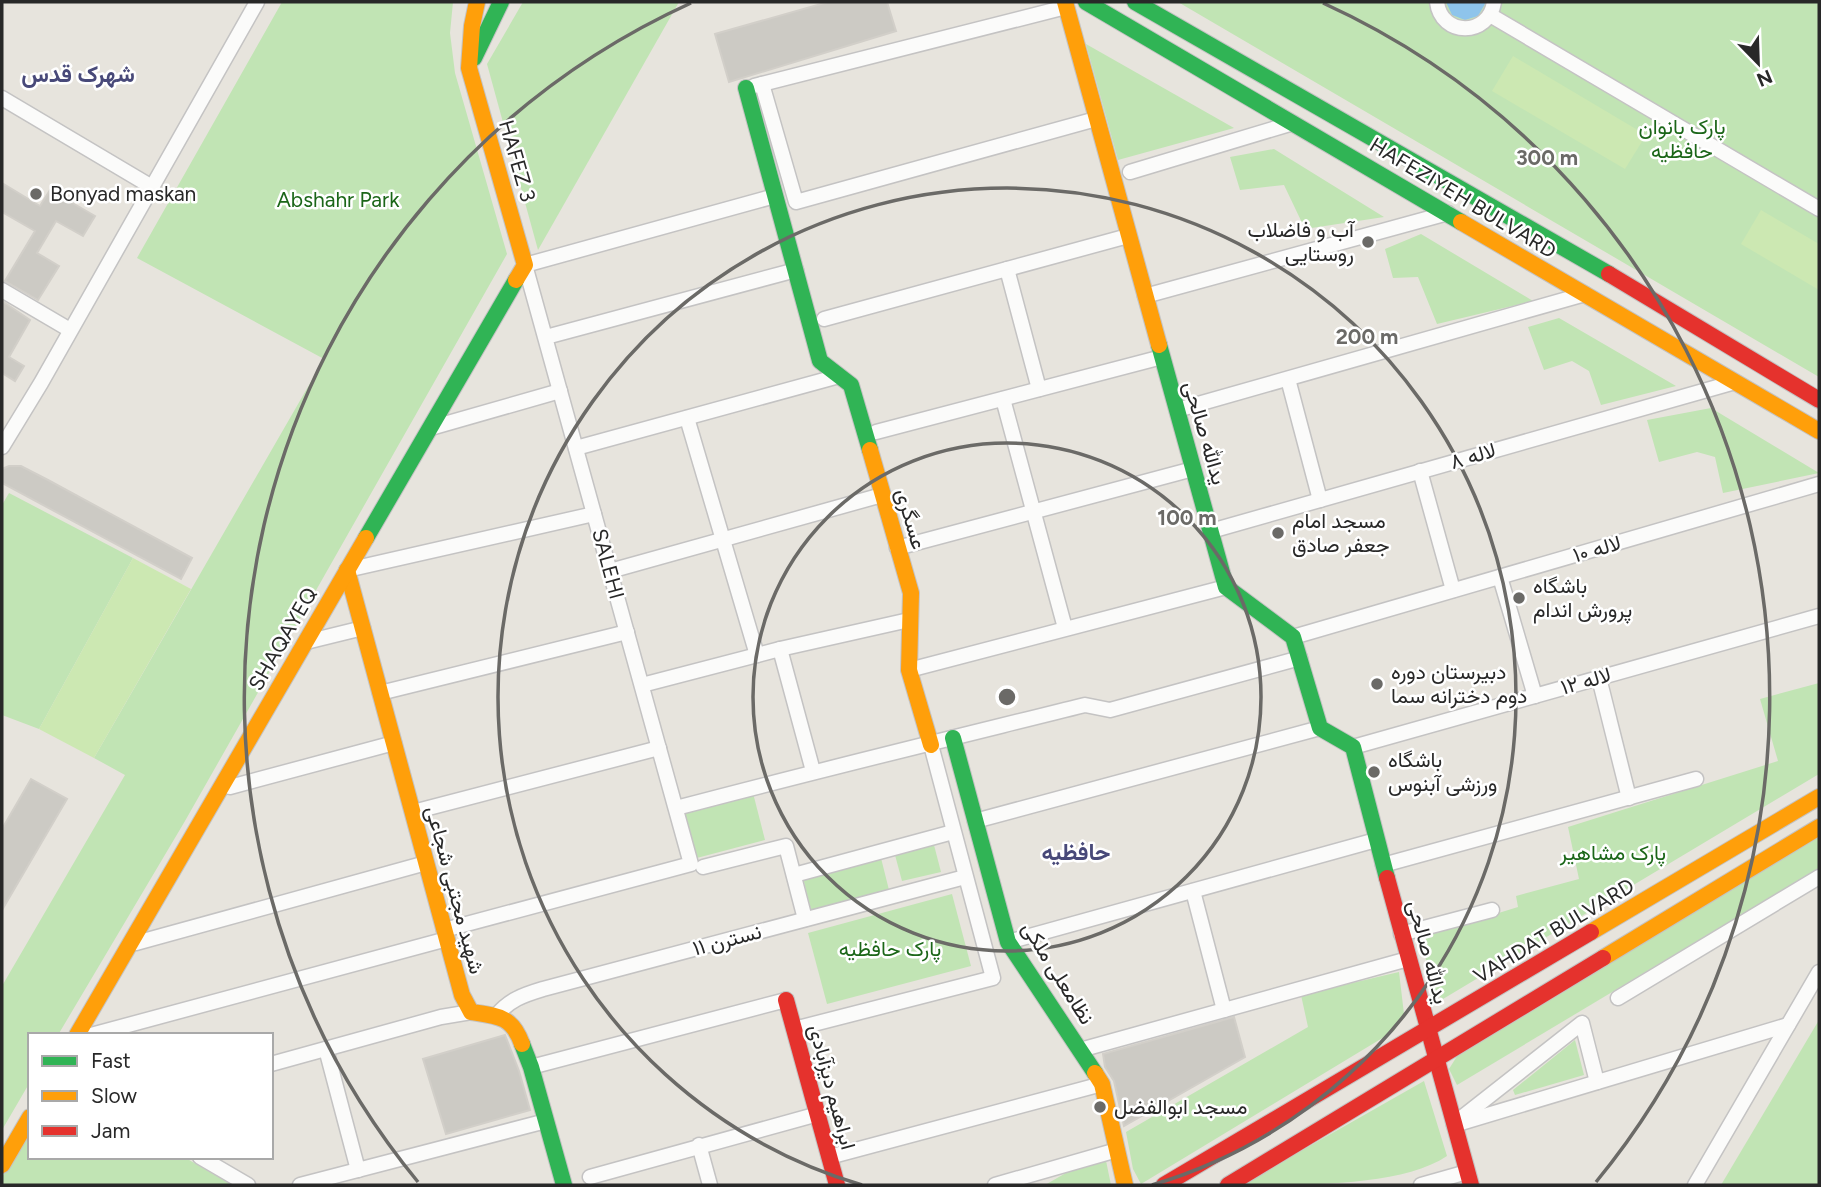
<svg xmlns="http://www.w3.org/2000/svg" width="1821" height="1187" viewBox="0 0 1821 1187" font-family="Figtree,Vazirmatn,sans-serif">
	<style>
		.green { fill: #c1e4b4 }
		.pitch { fill: #cce8b2 }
		.water { fill: #8ec4eb }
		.building { fill: #cccac4; stroke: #d2cfc9; stroke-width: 2 }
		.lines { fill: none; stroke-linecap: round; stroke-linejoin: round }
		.street-casing { stroke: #c4c3c3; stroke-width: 17 }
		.fast-casing { stroke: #c4c3c3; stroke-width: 18 }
		.slow-casing { stroke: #c4c3c3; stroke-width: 18 }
		.jam-casing { stroke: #c4c3c3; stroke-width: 18 }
		.street { stroke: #fbfbfa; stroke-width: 14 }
		.fast { stroke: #30b455; stroke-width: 16 }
		.slow { stroke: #ff9f0a; stroke-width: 16 }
		.jam { stroke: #e5322d; stroke-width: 16 }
		.ring { fill: none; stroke: #6b6a67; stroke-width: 3.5 }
		.poi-dot { fill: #6b6a67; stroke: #fff; stroke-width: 2.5 }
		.labels { text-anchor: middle; stroke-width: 5; stroke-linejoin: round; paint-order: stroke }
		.park-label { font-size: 21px; fill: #1b6618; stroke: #fff }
		.street-label { font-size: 21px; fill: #282828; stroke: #fff }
		.poi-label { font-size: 21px; fill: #282828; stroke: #fff; text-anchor: start }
		.neighbourhood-label { font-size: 23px; font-weight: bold; fill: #484979; stroke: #fff }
		.centre { fill: #6b6a67; stroke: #fff; stroke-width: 3.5 }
		.ring-label { font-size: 21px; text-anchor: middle; font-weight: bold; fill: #6b6a67; stroke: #fff; stroke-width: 5; stroke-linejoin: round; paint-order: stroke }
	</style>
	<rect width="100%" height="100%" fill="#e7e4dd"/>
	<g class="green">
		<polygon points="282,2 453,2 450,33 455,73 507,254 185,821 58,1035 30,1035 30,1082 2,1130 2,986 125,775 94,758 324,359 137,258"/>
		<polygon points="523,2 679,2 538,250 487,64"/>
		<polygon points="1178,2 1819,2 1819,378 1819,377"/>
		<polygon points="1086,44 1234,128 1118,160"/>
		<polygon points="1274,149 1384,217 1305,229 1284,185 1240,190 1230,157"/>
		<polygon points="1421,234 1533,301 1437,324 1418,277 1393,278 1385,249"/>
		<polygon points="1559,318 1676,386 1601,405 1589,371 1572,361 1544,370 1528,327"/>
		<polygon points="1711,408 1819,473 1723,493 1715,457 1697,452 1659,462 1647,420"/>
		<polygon points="9,493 133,558 39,729 2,715 2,505"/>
		<polygon points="1819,683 1819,774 1443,999 1433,992 1421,937 1518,907 1516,896 1579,879 1568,827 1778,761 1760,699"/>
		<polygon points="753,793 765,840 693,859 681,812"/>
		<polygon points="1819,836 1819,868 1457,1085 1449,1069 1459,1053"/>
		<polygon points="934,845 941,872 902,881 895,855"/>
		<polygon points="881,858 889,890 811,910 803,878"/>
		<polygon points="952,894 971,966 827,1004 808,933"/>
		<polygon points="1399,972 1404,1014 1394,1031 1141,1184 1133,1169 1126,1132 1308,1027 1301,995"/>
		<polygon points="1819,1020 1819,1185 1721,1185"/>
		<polygon points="1575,1040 1584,1075 1515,1095 1513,1090"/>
		<path d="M1424,1081L1447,1156C1401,1187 1300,1185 1241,1185Z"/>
		<polygon points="30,1129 30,1157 184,1157 232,1185 2,1185 2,1177"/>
		<polygon points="1104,1151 1111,1185 1045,1185"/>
	</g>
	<g class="pitch">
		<polygon points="1513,56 1646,135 1625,169 1492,91"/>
		<polygon points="1761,210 1819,244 1819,290 1741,244"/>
		<polygon points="133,558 191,589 94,758 39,729"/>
	</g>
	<polygon class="water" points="1446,2 1485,2 1485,4 1478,16 1465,20 1452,15"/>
	<g class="building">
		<polygon points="828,2 887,2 896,31 729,82 715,34"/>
		<polygon points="2,183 40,206 50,190 95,216 83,236 56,221 37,253 59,266 38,300 5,281 35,231 2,212"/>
		<polygon points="2,301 30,320 9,357 24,366 15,381 2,373"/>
		<polygon points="9,466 21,466 48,480 192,558 181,579 2,483 2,469"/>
		<polygon points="31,779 67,799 2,910 2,829"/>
		<polygon points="1234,1017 1245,1057 1124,1126 1114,1081 1105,1067 1103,1054"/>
		<polygon points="505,1035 519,1071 530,1110 446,1134 423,1059"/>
	</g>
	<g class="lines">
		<g class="street-casing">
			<g id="street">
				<path d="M1437,2C1441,37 1489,37 1494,2"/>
				<polyline points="1490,15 1819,209"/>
				<polyline points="762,84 796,202 1096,119"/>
				<polyline points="754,86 1066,7"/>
				<polyline points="2,98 152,187"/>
				<polyline points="1130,172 1293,123"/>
				<polyline points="1007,269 1039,389"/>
				<polyline points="2,290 70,330"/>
				<polyline points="1145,296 1448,213"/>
				<polyline points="824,319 1128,236"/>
				<polyline points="546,337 796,270"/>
				<polyline points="1288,379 1320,500"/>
				<polyline points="1003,399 1065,628"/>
				<polyline points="1177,410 1585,294"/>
				<polyline points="687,418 757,655"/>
				<polyline points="434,427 560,391"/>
				<polyline points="876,432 1162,357"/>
				<polyline points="2,447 41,383 257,2"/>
				<polyline points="576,448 839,376"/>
				<polyline points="1420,471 1453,590"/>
				<polyline points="1211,531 1735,382"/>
				<polyline points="897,548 1193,469"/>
				<polyline points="347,570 594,514"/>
				<polyline points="610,571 882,495"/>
				<polyline points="1500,577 1535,696"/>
				<polyline points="1293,637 1819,484"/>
				<polyline points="306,642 363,628"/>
				<polyline points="780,649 813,771"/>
				<polyline points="909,670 1226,587"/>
				<polyline points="1599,678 1629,798"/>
				<polyline points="642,685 780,649 909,620"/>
				<polyline points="380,693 627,632"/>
				<polyline points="1353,747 1819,616"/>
				<polyline points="224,782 230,787 394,743"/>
				<path d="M676,808C812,772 948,739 1085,705L1110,710L1300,658"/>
				<polyline points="413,812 659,748"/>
				<polyline points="975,821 1320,728"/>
				<polyline points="1383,865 1696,779"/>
				<polyline points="703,867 786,846 805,919"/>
				<polyline points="794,875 953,832"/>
				<polyline points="1193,891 1224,1010"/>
				<polyline points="444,930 691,864 525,265 775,196"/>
				<polyline points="1401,934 1492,910"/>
				<polyline points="132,941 136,943 426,863"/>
				<polyline points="1008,942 1376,840"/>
				<polyline points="1618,998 1819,877"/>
				<path d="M496,1016C509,1000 523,995 543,989L965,877"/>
				<polyline points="794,1029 993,978 931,745"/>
				<polyline points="91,1035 447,939"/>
				<polyline points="326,1049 358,1170"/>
				<polyline points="1080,1050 1408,959"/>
				<polyline points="271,1064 441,1017 471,1012"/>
				<polyline points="531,1067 786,1000"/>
				<polyline points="1460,1119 1582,1023 1597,1082"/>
				<polyline points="1454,1125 1788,1025"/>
				<polyline points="699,1145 710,1185"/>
				<polyline points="200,1157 248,1185"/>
				<polyline points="829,1157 1102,1084"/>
				<polyline points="590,1177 818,1114"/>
				<polyline points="300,1185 546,1121"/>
				<polyline points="995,1185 1117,1150"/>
				<polyline points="1421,1185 1467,1172"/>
				<polyline points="1695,1185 1819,972"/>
			</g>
		</g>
		<g class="fast-casing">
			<g id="fast">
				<polyline points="1086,2 1461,222"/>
				<polyline points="1135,2 1609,274"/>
				<polyline points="474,58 501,2"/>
				<polyline points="746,88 820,361 851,385 870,450"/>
				<polyline points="1159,345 1226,587 1293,637 1320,728 1353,747 1387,878"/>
				<polyline points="366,538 516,280"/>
				<polyline points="953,738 1008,942 1095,1073"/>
				<polyline points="522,1044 531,1067 564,1185"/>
			</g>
		</g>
		<g class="slow-casing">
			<g id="slow">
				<polyline points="477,2 472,26 469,68 525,265 516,280"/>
				<polyline points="1065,2 1159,345"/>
				<polyline points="1461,222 1819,431"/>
				<polyline points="870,450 911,593 909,670 931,745"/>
				<path d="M347,570L462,995L471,1012C498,1016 512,1016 522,1044"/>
				<polyline points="1591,932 1819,797"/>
				<polyline points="1603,958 1819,827"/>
				<polyline points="77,1035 366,538"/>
				<polyline points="1095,1073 1102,1084 1125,1185"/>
				<polyline points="2,1165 30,1117"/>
			</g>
		</g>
		<g class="jam-casing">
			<g id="jam">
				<polyline points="1609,274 1819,400"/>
				<polyline points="1387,878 1471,1185"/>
				<polyline points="786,1000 837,1185"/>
				<polyline points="1164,1185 1591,932"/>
				<polyline points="1228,1185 1603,958"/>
			</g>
		</g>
		<use href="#street" class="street"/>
		<use href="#fast" class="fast"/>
		<use href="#slow" class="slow"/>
		<use href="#jam" class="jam"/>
	</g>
	<g class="ring">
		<circle cx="1007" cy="697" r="254"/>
		<path d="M862 1185A509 509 0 1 1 1152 1185"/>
		<path d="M418 1182A763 763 0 0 1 691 3M1323 3A763 763 0 0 1 1596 1182"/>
	</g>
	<g class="poi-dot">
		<circle cx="36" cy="194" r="7"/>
		<circle cx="1368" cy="242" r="7"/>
		<circle cx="1278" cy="533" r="7"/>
		<circle cx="1519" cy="598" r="7"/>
		<circle cx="1377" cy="684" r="7"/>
		<circle cx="1374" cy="772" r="7"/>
		<circle cx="1100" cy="1107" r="7"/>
	</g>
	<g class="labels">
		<g class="park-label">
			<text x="1682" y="134">پارک بانوان<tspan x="1682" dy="24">حافظیه</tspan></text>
			<text x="338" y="207">Abshahr Park</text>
			<text x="1613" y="860">پارک مشاهیر</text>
			<text x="890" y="956">پارک حافظیه</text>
		</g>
		<g class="street-label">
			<text transform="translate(517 161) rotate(74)" y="7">HAFEZ 3</text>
			<text transform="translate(1463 198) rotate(31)" y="7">HAFEZIYEH BULVARD</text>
			<text transform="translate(1205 433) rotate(74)" y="7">یدالله صالحی</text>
			<text transform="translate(1473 456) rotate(-16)" y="7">لاله ۸</text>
			<text transform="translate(911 519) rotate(74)" y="7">عسگری</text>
			<text transform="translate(1597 549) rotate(-16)" y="7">لاله ۱۰</text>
			<text transform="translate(608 564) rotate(75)" y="7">SALEHI</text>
			<text transform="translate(283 639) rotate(-60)" y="7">SHAQAYEQ</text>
			<text transform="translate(1586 681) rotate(-16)" y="7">لاله ۱۲</text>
			<text transform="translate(455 890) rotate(75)" y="7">شهید مجتبی شجاعی</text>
			<text transform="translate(1554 931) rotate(-31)" y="7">VAHDAT BULVARD</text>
			<text transform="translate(727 940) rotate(-15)" y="7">نسترن ۱۱</text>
			<text transform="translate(1428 952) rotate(75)" y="7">یدالله صالحی</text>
			<text transform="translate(1058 973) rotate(58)" y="7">نظامعلی ملکی</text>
			<text transform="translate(832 1087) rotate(75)" y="7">ابراهیم دیزآبادی</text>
		</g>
		<g class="poi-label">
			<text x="50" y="201">Bonyad maskan</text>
			<text x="1354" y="237" text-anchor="end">آب و فاضلاب<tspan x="1354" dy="24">روستایی</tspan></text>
			<text x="1292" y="528">مسجد امام<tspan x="1292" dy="24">جعفر صادق</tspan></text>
			<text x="1533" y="593">باشگاه<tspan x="1533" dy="24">پرورش اندام</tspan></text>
			<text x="1391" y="679">دبیرستان دوره<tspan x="1391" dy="24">دوم دخترانه سما</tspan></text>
			<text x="1388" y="767">باشگاه<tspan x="1388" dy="24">ورزشی آبنوس</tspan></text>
			<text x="1114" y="1114">مسجد ابوالفضل</text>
		</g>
		<g class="neighbourhood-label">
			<text x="78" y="82">شهرک قدس</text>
			<text x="1076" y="860">حافظیه</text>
		</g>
	</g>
	<circle cx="1007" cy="697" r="10" class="centre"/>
	<g class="ring-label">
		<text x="1547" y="165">300 m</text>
		<text x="1367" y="344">200 m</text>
		<text x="1187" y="525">100 m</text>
	</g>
	<rect width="1821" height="1187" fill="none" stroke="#282828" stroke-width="7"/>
	<rect x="28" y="1033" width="245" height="126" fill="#ffffff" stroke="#a9a9a9" stroke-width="2"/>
	<rect x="42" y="1056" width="35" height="10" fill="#30b455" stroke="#a9a9a9" stroke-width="2"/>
	<text x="91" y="1068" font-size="21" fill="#282828">Fast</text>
	<rect x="42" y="1091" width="35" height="10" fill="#ff9f0a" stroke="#a9a9a9" stroke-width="2"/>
	<text x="91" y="1103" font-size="21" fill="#282828">Slow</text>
	<rect x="42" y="1126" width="35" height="10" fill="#e5322d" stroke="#a9a9a9" stroke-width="2"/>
	<text x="91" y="1138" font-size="21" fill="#282828">Jam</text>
	<g transform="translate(1758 63) rotate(157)" stroke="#ffffff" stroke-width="5" paint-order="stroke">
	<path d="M0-5L12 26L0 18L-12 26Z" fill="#282828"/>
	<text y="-10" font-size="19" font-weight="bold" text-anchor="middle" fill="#282828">N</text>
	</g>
</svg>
